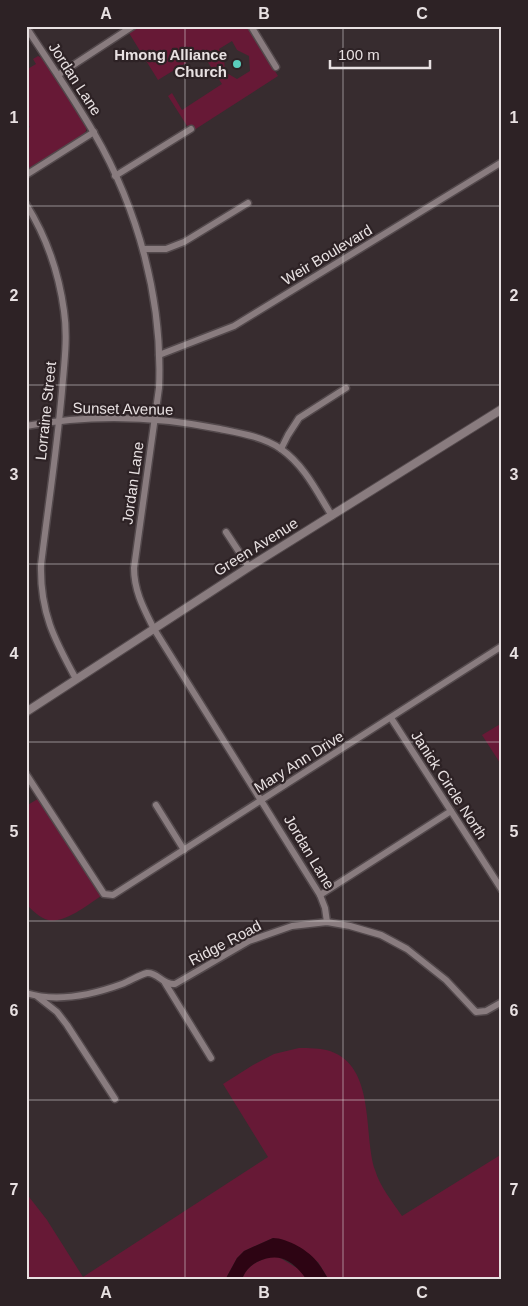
<svg xmlns="http://www.w3.org/2000/svg" width="528" height="1306" viewBox="0 0 528 1306" font-family="Arial,sans-serif">
	<style>
		.green { fill: #671936; fill-rule: evenodd }
		.water { fill: #2d0413 }
		.lines { fill: none; stroke-linecap: round; stroke-linejoin: round }
		.minor-casing { stroke: #53494c; stroke-width: 9 }
		.tertiary-casing { stroke: #53494c; stroke-width: 10 }
		.minor { stroke: #897c7f; stroke-width: 6 }
		.tertiary { stroke: #897c7f; stroke-width: 8 }
		.grid { fill: none; stroke: #e8e1e2; stroke-width: 1; stroke-opacity: 0.55 }
		.poi-dot { fill: #5acebd; stroke: #2d2225; stroke-width: 2 }
		.labels { text-anchor: middle; stroke-width: 4.5; stroke-linejoin: round; paint-order: stroke }
		.poi-label { font-size: 15px; font-weight: bold; fill: #e8e1e2; stroke: #2d2225; text-anchor: end }
		.street-label { font-size: 15px; fill: #e8e1e2; stroke: #2d2225 }
		.neatline { fill: none; stroke: #e8e1e2; stroke-width: 2 }
		.grid-label { font-size: 16px; text-anchor: middle; font-weight: bold; fill: #e8e1e2 }
	</style>
	<rect width="100%" height="100%" fill="#372c2f"/>
	<g class="green">
		<path d="M140,26H247L278,76L191,132L168,96L172,93L182,110L222,84L202,53L158,80L129,33ZM232,41L237,50L249,56L250,71L237,79L225,72L224,58L219,49Z"/>
		<polygon points="38,56 44,59 86,125 86,131 83,135 26,170 26,130 30,127 26,121 26,70 36,64 33,59"/>
		<polygon points="502,723 502,766 482,735"/>
		<path d="M41,797L104,894C90,903 65,924 48,920C40,918 32,910 26,904V806Z"/>
		<path d="M299,1048C309,1048 320,1048 330,1051C376,1067 363,1133 375,1170C380,1187 392,1201 402,1216L502,1154V1280H329L318,1262L273,1238L244,1251L237,1258L225,1280H26V1193L47,1220L83,1277L268,1157L223,1084L253,1065L274,1054Z"/>
		<path d="M277,1256L300,1270L307,1280H242C245,1265 264,1257 277,1256Z"/>
	</g>
	<path class="water" d="M273,1238C287,1238 310,1251 318,1263C322,1268 325,1274 329,1280H307C293,1261 280,1251 257,1262C250,1266 244,1272 242,1280H225L237,1258L244,1251Z"/>
	<g class="lines">
		<g class="minor-casing">
			<g id="minor">
				<polyline points="251,26 276,67"/>
				<path d="M26,27C49,62 73,97 94,133C138,209 163,300 159,388L134,568C134,591 144,609 154,629L320,895L325,908L327,922"/>
				<polyline points="58,75 133,26"/>
				<polyline points="26,175 94,132"/>
				<polyline points="115,176 191,129"/>
				<path d="M26,204C46,236 59,274 64,311C68,338 64,365 62,391C57,449 48,507 41,565C40,612 54,639 76,679"/>
				<polyline points="143,249 166,249 184,242 248,203"/>
				<polyline points="159,355 234,326 502,162"/>
				<path d="M26,426C90,414 157,416 220,429C240,433 264,437 281,449C305,466 317,492 332,516"/>
				<polyline points="281,449 288,435 299,418 346,388"/>
				<polyline points="226,532 249,567"/>
				<polyline points="391,718 502,890"/>
				<polyline points="26,774 104,894 113,895 502,646"/>
				<polyline points="156,805 184,850"/>
				<polyline points="320,895 451,811"/>
				<polyline points="165,983 211,1058"/>
				<path d="M26,993C58,1003 92,995 122,984C130,981 139,975 147,973C158,972 162,985 175,984L249,941L292,926L327,922L350,926L381,935L407,949L446,980L476,1012L486,1011L502,1002"/>
				<polyline points="38,997 57,1012 67,1025 115,1099"/>
			</g>
		</g>
		<g class="tertiary-casing">
			<polyline id="tertiary" points="26,712 249,567 502,409"/>
		</g>
		<use href="#minor" class="minor"/>
		<use href="#tertiary" class="tertiary"/>
	</g>
	<path class="grid" d="M185,26V1280M343,26V1280M26,206H502M26,385H502M26,564H502M26,742H502M26,921H502M26,1100H502"/>
	<circle class="poi-dot" cx="237" cy="64" r="5"/>
	<g class="labels">
		<g class="poi-label">
			<text x="227" y="60">Hmong Alliance<tspan x="227" dy="17">Church</tspan></text>
		</g>
		<g class="street-label">
			<text transform="translate(75 79) rotate(57)" y="5">Jordan Lane</text>
			<text transform="translate(327 255) rotate(-31)" y="5">Weir Boulevard</text>
			<text transform="translate(123 409) rotate(1)" y="5">Sunset Avenue</text>
			<text transform="translate(46 411) rotate(-84)" y="5">Lorraine Street</text>
			<text transform="translate(133 483) rotate(-82)" y="5">Jordan Lane</text>
			<text transform="translate(256 547) rotate(-32)" y="5">Green Avenue</text>
			<text transform="translate(299 762) rotate(-32)" y="5">Mary Ann Drive</text>
			<text transform="translate(449 785) rotate(57)" y="5">Janick Circle North</text>
			<text transform="translate(309 852) rotate(59)" y="5">Jordan Lane</text>
			<text transform="translate(225 943) rotate(-28)" y="5">Ridge Road</text>
		</g>
	</g>
	<rect width="528" height="1306" fill="none" stroke="#2d2225" stroke-width="55"/>
	<path d="M330 60v8h100v-8" fill="none" stroke="#e8e1e2" stroke-width="2.5"/>
	<text x="338" y="60" font-size="15" fill="#e8e1e2" stroke="#2d2225" stroke-width="4" paint-order="stroke">100 m</text>
	<rect x="28" y="28" width="472" height="1250" class="neatline"/>
	<g class="grid-label">
		<text x="106" y="19">A</text>
		<text x="264" y="19">B</text>
		<text x="422" y="19">C</text>
		<text x="14" y="123">1</text>
		<text x="514" y="123">1</text>
		<text x="14" y="301">2</text>
		<text x="514" y="301">2</text>
		<text x="14" y="480">3</text>
		<text x="514" y="480">3</text>
		<text x="14" y="659">4</text>
		<text x="514" y="659">4</text>
		<text x="14" y="837">5</text>
		<text x="514" y="837">5</text>
		<text x="14" y="1016">6</text>
		<text x="514" y="1016">6</text>
		<text x="14" y="1195">7</text>
		<text x="514" y="1195">7</text>
		<text x="106" y="1298">A</text>
		<text x="264" y="1298">B</text>
		<text x="422" y="1298">C</text>
	</g>
</svg>
